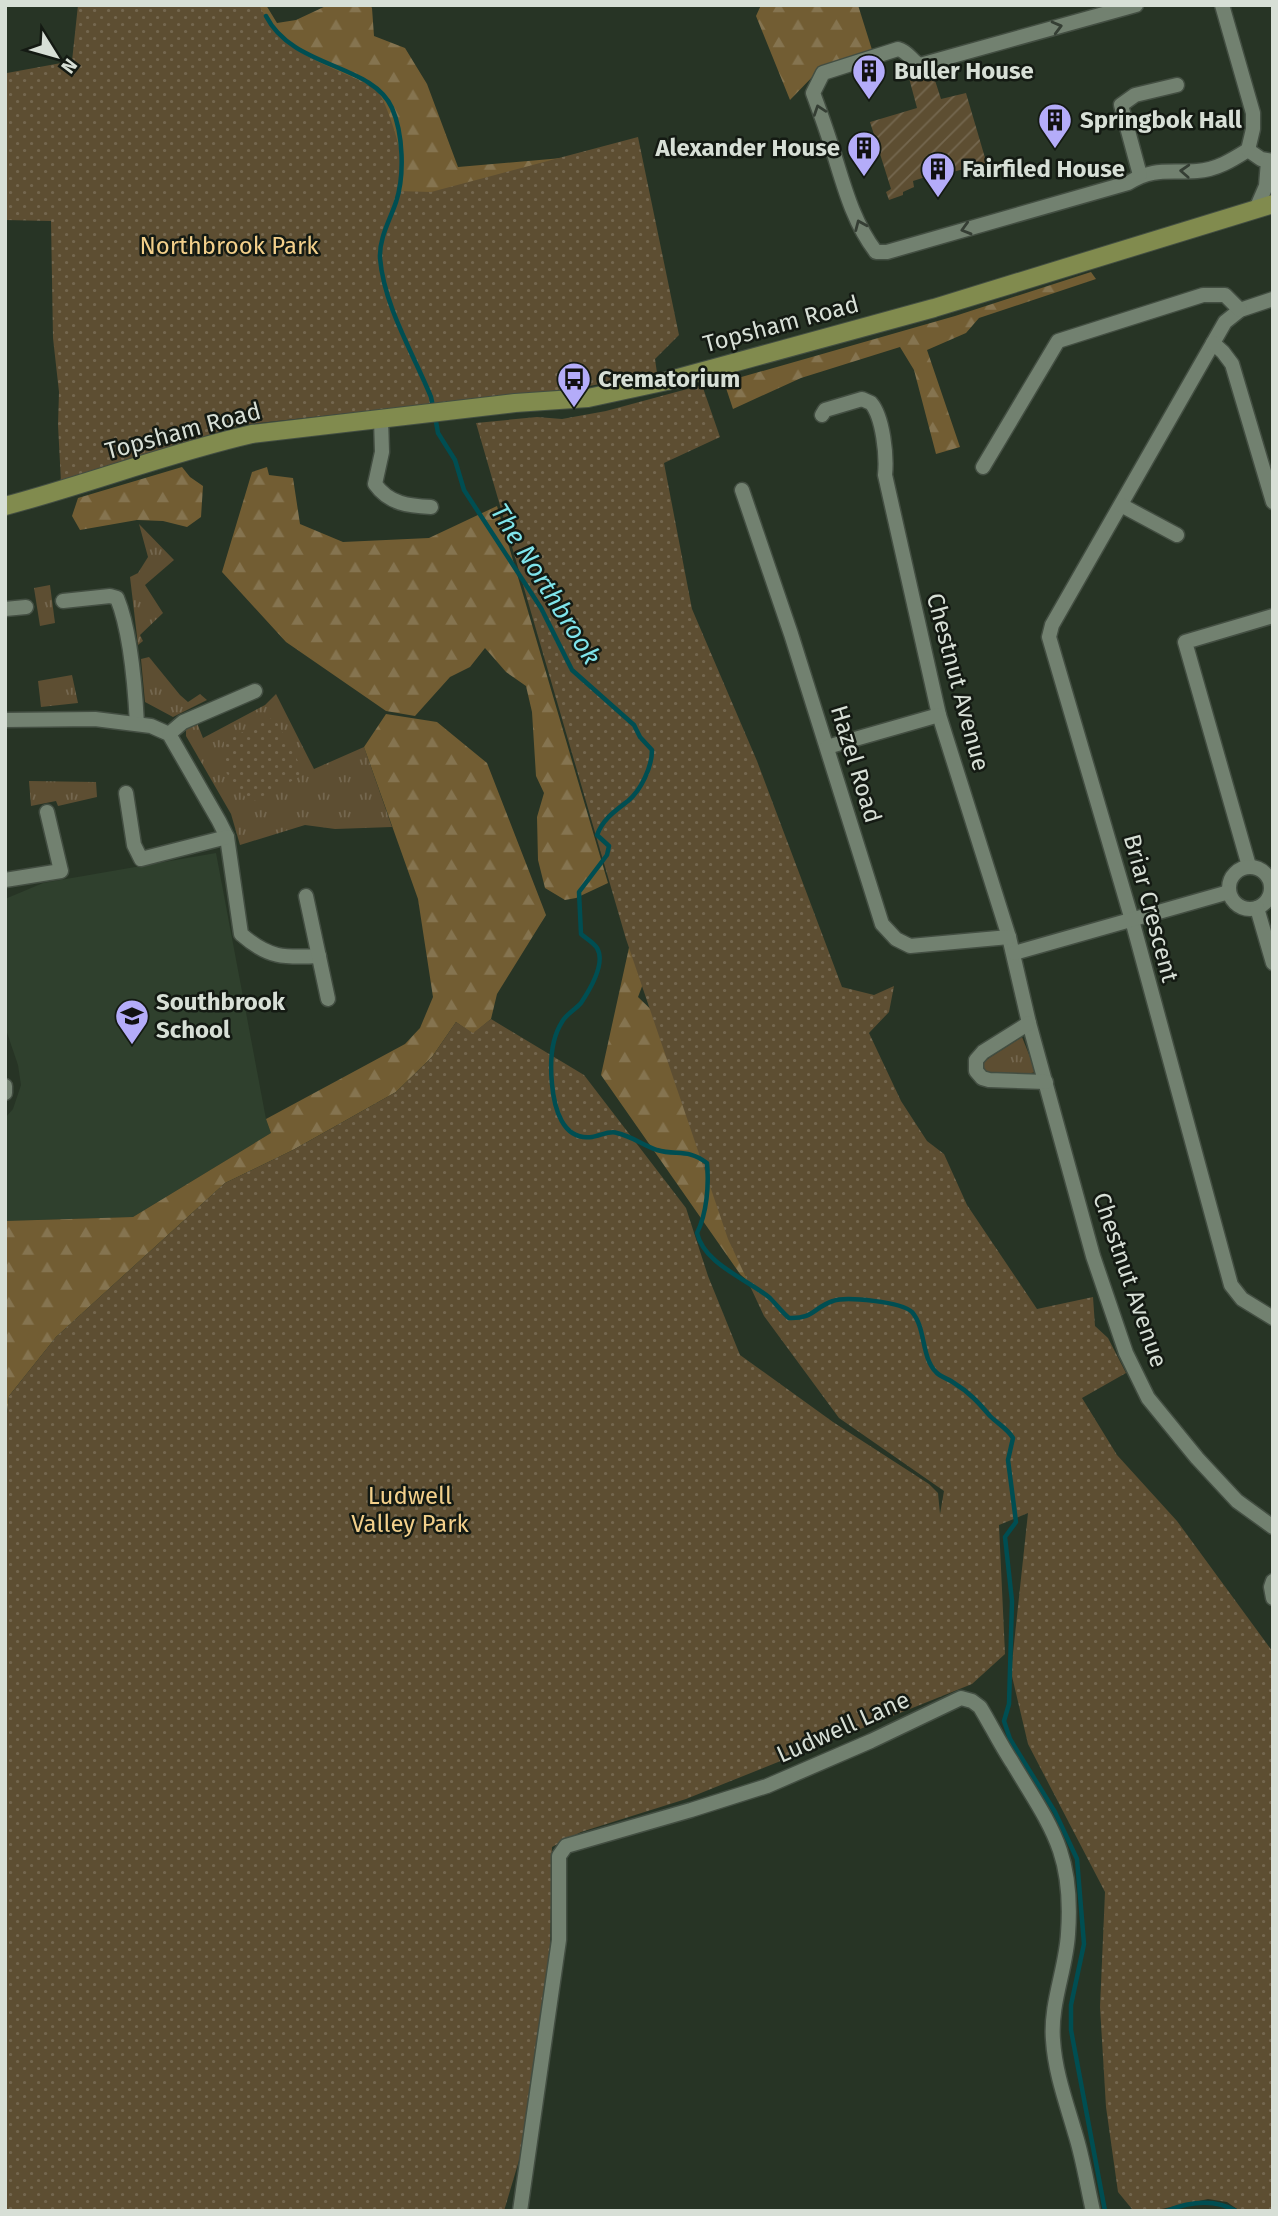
<svg xmlns="http://www.w3.org/2000/svg" width="1278" height="2216" viewBox="0 0 1278 2216" font-family="'Fira Sans',sans-serif">
	<style>
		.built { fill: #2f402d }
		.grass { fill: url(#grass-tufts) }
		.forest { fill: url(#forest-firs) }
		.park { fill: url(#park-dots) }
		.garden { fill: url(#garden-furrows) }
		.lines { fill: none; stroke-linecap: round; stroke-linejoin: round }
		.stream { stroke: #004e52; stroke-width: 4.5 }
		.minor-casing { stroke: #434e42; stroke-width: 17 }
		.major-casing { stroke: #434e42; stroke-width: 20 }
		.minor { stroke: #728170; stroke-width: 14 }
		.major { stroke: #818b4e; stroke-width: 18 }
		.oneway { stroke: #353e34 }
		.labels { text-anchor: middle; stroke-width: 5; stroke-linejoin: round; paint-order: stroke }
		.poi-label { font-size: 24px; font-weight: bold; fill: #d7dfd6; stroke: #141a13; text-anchor: start }
		.park-label { font-size: 24px; fill: #f3d08b; stroke: #141a13 }
		.street-label { font-size: 24px; fill: #d7dfd6; stroke: #141a13 }
		.water-label { font-size: 26px; font-style: italic; fill: #7fe4eb; stroke: #141a13 }
	</style>
	<defs>
		<pattern id="grass-tufts" width="24" height="20" patternUnits="userSpaceOnUse" patternTransform="scale(1.75)"><rect width="24" height="20" fill="#5d4e32"/><path d="M3 7l-1-3M5 7V3M7 7l1-3M15 17l-1-3M17 17v-4M19 17l1-3" fill="none" stroke="#74674f"/></pattern>
		<pattern id="forest-firs" width="22" height="20" patternUnits="userSpaceOnUse" patternTransform="scale(1.75)"><rect width="22" height="20" fill="#725d33"/><path d="M5 1l3.5 6h-7zM16 11l3.5 6h-7z" fill="#857450"/></pattern>
		<pattern id="park-dots" width="8" height="8" patternUnits="userSpaceOnUse" patternTransform="scale(1.75)"><rect width="8" height="8" fill="#5d4e32"/><path d="M2 2h.1M6 6h.1" fill="none" stroke="#74674f" stroke-width="1.8" stroke-linecap="round"/></pattern>
		<pattern id="garden-furrows" width="10" height="10" patternUnits="userSpaceOnUse" patternTransform="scale(1.75)"><rect width="10" height="10" fill="#5d4e32"/><path d="M-1 1l2-2M0 10L10 0M9 11l2-2" fill="none" stroke="#74674f"/></pattern>
	</defs>
	<rect width="100%" height="100%" fill="#273425"/>
	<polygon class="built" points="216,853 266,1119 271,1133 133,1217 5,1221 5,1118 13,1109 21,1085 18,1065 5,1027 5,899 43,883"/>
	<g class="grass">
		<polygon points="139,524 174,560 145,585 163,613 140,635 143,641 138,645 130,577 138,573 148,557"/>
		<polygon points="50,585 55,623 40,626 34,588"/>
		<polygon points="149,657 180,695 188,702 200,694 207,700 173,717 145,702 141,659"/>
		<polygon points="72,675 78,703 41,707 38,681"/>
		<polygon points="276,694 314,769 364,747 392,827 335,829 305,825 240,845 231,814 186,736 186,728 197,723 203,738 265,705"/>
		<polygon points="29,781 96,782 97,797 58,806 56,801 31,806"/>
		<path d="M1022,1037L1036,1072C1019,1076 998,1079 983,1070V1062Z"/>
	</g>
	<g class="forest">
		<polygon points="259,5 266,5 277,23 296,20 328,5 370,5 372,8 374,36 405,48 427,84 458,167 596,155 383,205 372,123 248,12"/>
		<polygon points="761,5 858,5 873,53 817,72 790,100 756,16"/>
		<polygon points="1091,272 1096,279 979,318 966,333 927,350 960,447 936,454 914,370 900,347 801,378 733,409 724,382 955,316"/>
		<polygon points="182,467 190,477 203,486 201,517 187,527 163,521 137,520 80,530 72,516 78,498"/>
		<polygon points="267,467 269,475 293,478 300,524 343,542 429,538 497,506 608,883 576,898 565,900 545,888 538,860 537,817 544,793 536,776 532,712 526,686 506,672 485,648 470,667 450,677 415,716 386,711 286,642 222,572 252,472"/>
		<polygon points="386,714 437,722 487,763 546,915 497,994 491,1019 473,1034 456,1022 432,1057 396,1092 293,1150 225,1183 56,1337 9,1396 5,1431 5,1221 133,1217 271,1133 266,1119 405,1044 420,1028 433,997 418,899 364,747"/>
		<polygon points="632,934 662,934 638,997 693,1050 774,1305 740,1274 601,1075"/>
	</g>
	<g class="park">
		<path d="M78,5H259C280,47 305,56 345,74C356,79 370,83 378,92C387,103 402,150 401,164C401,173 399,182 398,191L431,192L638,137L679,335L655,359L657,373L579,388L240,425L61,482L58,425L59,392L53,338L51,221L5,220V88L7,73L72,61Z"/>
		<polygon points="702,385 720,437 664,463 692,609 757,761 842,987 874,995 894,986 889,1012 869,1033 901,1101 927,1141 944,1154 967,1205 1037,1309 1093,1297 1095,1326 1108,1338 1126,1373 1082,1398 1117,1455 1177,1521 1273,1652 1273,2211 1240,2211 1227,2202 1208,2199 1152,2211 1132,2209 1118,2192 1106,2107 1100,2007 1105,1892 1028,1744 1011,1672 1028,1513 999,1525 1005,1654 972,1684 686,1799 581,1832 552,1847 550,1950 523,2147 504,2211 5,2211 5,1431 9,1396 56,1337 225,1183 293,1150 396,1092 432,1057 456,1022 473,1033 491,1019 584,1075 686,1208 708,1276 740,1355 833,1422 929,1484 938,1493 940,1514 944,1491 839,1418 764,1316 728,1239 626,939 476,423 537,417 562,419 606,411"/>
		<polygon points="274,717 305,774 250,803 224,770 224,741"/>
	</g>
	<polygon class="garden" points="932,71 941,99 966,93 988,168 969,174 967,168 953,172 951,169 913,181 914,187 903,192 903,195 889,200 886,192 891,189 870,122 917,108 909,78"/>
	<g class="lines">
		<g class="stream">
			<path d="M266,16C293,69 372,63 392,108C403,133 405,175 396,202C390,220 379,238 380,258C384,306 413,353 431,397L433,407"/>
			<path d="M435,416L438,433L455,460L464,490L541,608L572,670L634,725L640,737L652,750C652,767 641,790 628,801C615,811 603,819 597,835L609,846L607,855L579,892L581,934C587,939 594,943 597,948C606,963 589,991 581,1003C575,1010 566,1014 562,1022C551,1039 550,1064 552,1084C554,1107 562,1141 592,1137C600,1136 610,1130 617,1133C631,1136 643,1145 657,1150C677,1156 687,1148 707,1163C709,1185 707,1213 697,1233C704,1264 747,1279 770,1298C776,1304 782,1312 789,1318C814,1319 814,1307 833,1301C846,1296 902,1302 912,1312C926,1328 921,1357 936,1372C940,1377 949,1379 954,1383C969,1392 979,1403 990,1416C998,1424 1007,1428 1013,1438L1008,1460L1016,1522L1005,1537L1012,1601L1009,1704L1004,1721L1010,1739L1055,1812L1077,1859L1084,1944L1071,2005V2030L1105,2211"/>
			<path d="M1166,2211C1189,2202 1214,2198 1236,2211"/>
		</g>
		<g class="minor-casing">
			<g id="minor">
				<path d="M1136,5L920,65C911,61 909,52 898,49L823,73L813,93C820,112 827,131 833,151C844,186 853,222 876,252H887L1128,183C1154,167 1169,173 1197,171C1216,170 1232,160 1248,150"/>
				<polyline points="1222,5 1253,113 1253,129 1248,150 1261,159 1273,161"/>
				<polyline points="1140,175 1121,105 1135,95 1177,85"/>
				<polyline points="1256,209 1266,186 1268,161"/>
				<polyline points="1273,299 1240,310 1225,322 1052,625 1049,637 1132,920 1231,1285 1242,1299 1273,1318"/>
				<polyline points="1213,343 1223,352 1232,364 1273,502"/>
				<path d="M822,415L825,410L862,399L871,403C883,417 887,456 885,475L939,715L1009,937L1029,1023L1093,1256L1126,1353L1148,1398L1197,1458L1237,1501L1273,1527"/>
				<path d="M381,419L382,452L375,484C389,504 409,506 431,507"/>
				<polyline points="983,467 1058,341 1203,295 1225,295 1240,310"/>
				<polyline points="742,490 791,634 882,924 896,939 910,946 1009,937"/>
				<polyline points="1121,505 1177,535"/>
				<path d="M63,601L110,596L117,598C131,632 135,686 137,724"/>
				<polyline points="5,609 26,607"/>
				<path d="M5,720L95,719L151,726L169,734L219,821L227,837L241,934C268,958 284,958 319,956"/>
				<polyline points="169,734 183,722 255,691"/>
				<polyline points="827,747 939,715"/>
				<polyline points="126,793 134,845 141,859 227,837"/>
				<polyline points="1249,866 1185,642 1273,616"/>
				<circle cx="1250" cy="888" r="21"/>
				<polyline points="5,880 61,871 47,812"/>
				<polyline points="306,896 328,999"/>
				<polyline points="1257,908 1273,963"/>
				<polyline points="1014,953 1229,892"/>
				<polyline points="1029,1023 983,1052 976,1060 976,1071 982,1078 989,1080 1046,1082"/>
				<polyline points="5,1086 5,1093"/>
				<polyline points="1273,1581 1271,1587 1273,1598"/>
				<path d="M520,2211L559,1940V1856L566,1846L691,1810L767,1786L871,1741L961,1698L972,1701L980,1707C991,1725 1000,1744 1012,1762C1051,1827 1074,1853 1068,1934C1066,1969 1050,2004 1053,2040C1055,2072 1066,2102 1075,2133C1083,2158 1087,2185 1093,2211"/>
			</g>
		</g>
		<g class="major-casing">
			<path id="major" d="M5,506C88,484 169,453 252,434L515,403L588,398L667,381L934,308L1273,204"/>
		</g>
		<use href="#minor" class="minor"/>
		<use href="#major" class="major"/>
	</g>
	<defs><path id="oneway-chevron" d="M-2-3.5L2.5 0L-2 3.5" fill="none" stroke-width="1.6" stroke-linecap="round" stroke-linejoin="round" transform="scale(1.75)"/></defs>
	<g class="oneway">
		<use href="#oneway-chevron" transform="translate(1057 27) rotate(-15)"/>
		<use href="#oneway-chevron" transform="translate(819 110) rotate(-109)"/>
		<use href="#oneway-chevron" transform="translate(1185 171) rotate(-177)"/>
		<use href="#oneway-chevron" transform="translate(860 225) rotate(-113)"/>
		<use href="#oneway-chevron" transform="translate(966 229) rotate(164)"/>
	</g>
	<defs>
		<g id="building-pin" transform="scale(1.75)"><path d="M0 17L-7.5 6A9.5 9.5 0 1 1 7.5 6Z" fill="#b4acf9" stroke="#141a13"/><path d="M-4-6H4V6H1V3H-1V6H-4ZM-2.5-4.3h1.7v1.8h-1.7ZM.8-4.3h1.7v1.8H.8ZM-2.5-1h1.7V.8h-1.7ZM.8-1h1.7V.8H.8Z" fill="#111"/></g>
		<g id="bus-pin" transform="scale(1.75)"><path d="M0 17L-7.5 6A9.5 9.5 0 1 1 7.5 6Z" fill="#b4acf9" stroke="#141a13"/><path d="M-5-6H5V4H4V6H2V4H-2V6H-4V4H-5ZM-3.5-4V0h7V-4ZM-3.5 1.2v1.5H-2V1.2ZM2 1.2v1.5H3.5V1.2Z" fill="#111"/></g>
		<g id="school-pin" transform="scale(1.75)"><path d="M0 17L-7.5 6A9.5 9.5 0 1 1 7.5 6Z" fill="#b4acf9" stroke="#141a13"/><path d="M0-5L7-2L0 1L-7-2ZM-4 1L0 2.5L4 1V4Q0 6-4 4Z" fill="#111"/></g>
	</defs>
	<g fill-rule="evenodd">
		<use href="#building-pin" x="869" y="71"/>
		<use href="#building-pin" x="1055" y="120"/>
		<use href="#building-pin" x="864" y="148"/>
		<use href="#building-pin" x="938" y="169"/>
		<use href="#bus-pin" x="574" y="379"/>
		<use href="#school-pin" x="132" y="1016"/>
	</g>
	<g class="labels">
		<g class="poi-label">
			<text x="894" y="79">Buller House</text>
			<text x="1080" y="128">Springbok Hall</text>
			<text x="840" y="156" text-anchor="end">Alexander House</text>
			<text x="962" y="177">Fairfiled House</text>
			<text x="598" y="387">Crematorium</text>
			<text x="156" y="1010">Southbrook<tspan x="156" dy="28">School</tspan></text>
		</g>
		<g class="park-label">
			<text x="229" y="254">Northbrook Park</text>
			<text x="410" y="1504">Ludwell<tspan x="410" dy="28">Valley Park</tspan></text>
		</g>
		<g class="street-label">
			<text transform="translate(781 324) rotate(-15)" y="8">Topsham Road</text>
			<text transform="translate(183 431) rotate(-15)" y="8">Topsham Road</text>
			<text transform="translate(958 682) rotate(75)" y="8">Chestnut Avenue</text>
			<text transform="translate(856 764) rotate(73)" y="8">Hazel Road</text>
			<text transform="translate(1151 908) rotate(75)" y="8">Briar Crescent</text>
			<text transform="translate(1130 1280) rotate(71)" y="8">Chestnut Avenue</text>
			<text transform="translate(843 1727) rotate(-24)" y="8">Ludwell Lane</text>
		</g>
		<g class="water-label">
			<text transform="translate(546 584) rotate(58)" y="9">The Northbrook</text>
		</g>
	</g>
	<rect width="1278" height="2216" fill="none" stroke="#d7dfd6" stroke-width="14"/>
	<g transform="translate(56 56) rotate(127)" stroke="#141a13" stroke-width="5" paint-order="stroke">
	<path d="M0-5L12 26L0 18L-12 26Z" fill="#d7dfd6"/>
	<text y="-10" font-size="19" font-weight="bold" text-anchor="middle" fill="#d7dfd6">N</text>
	</g>
</svg>
